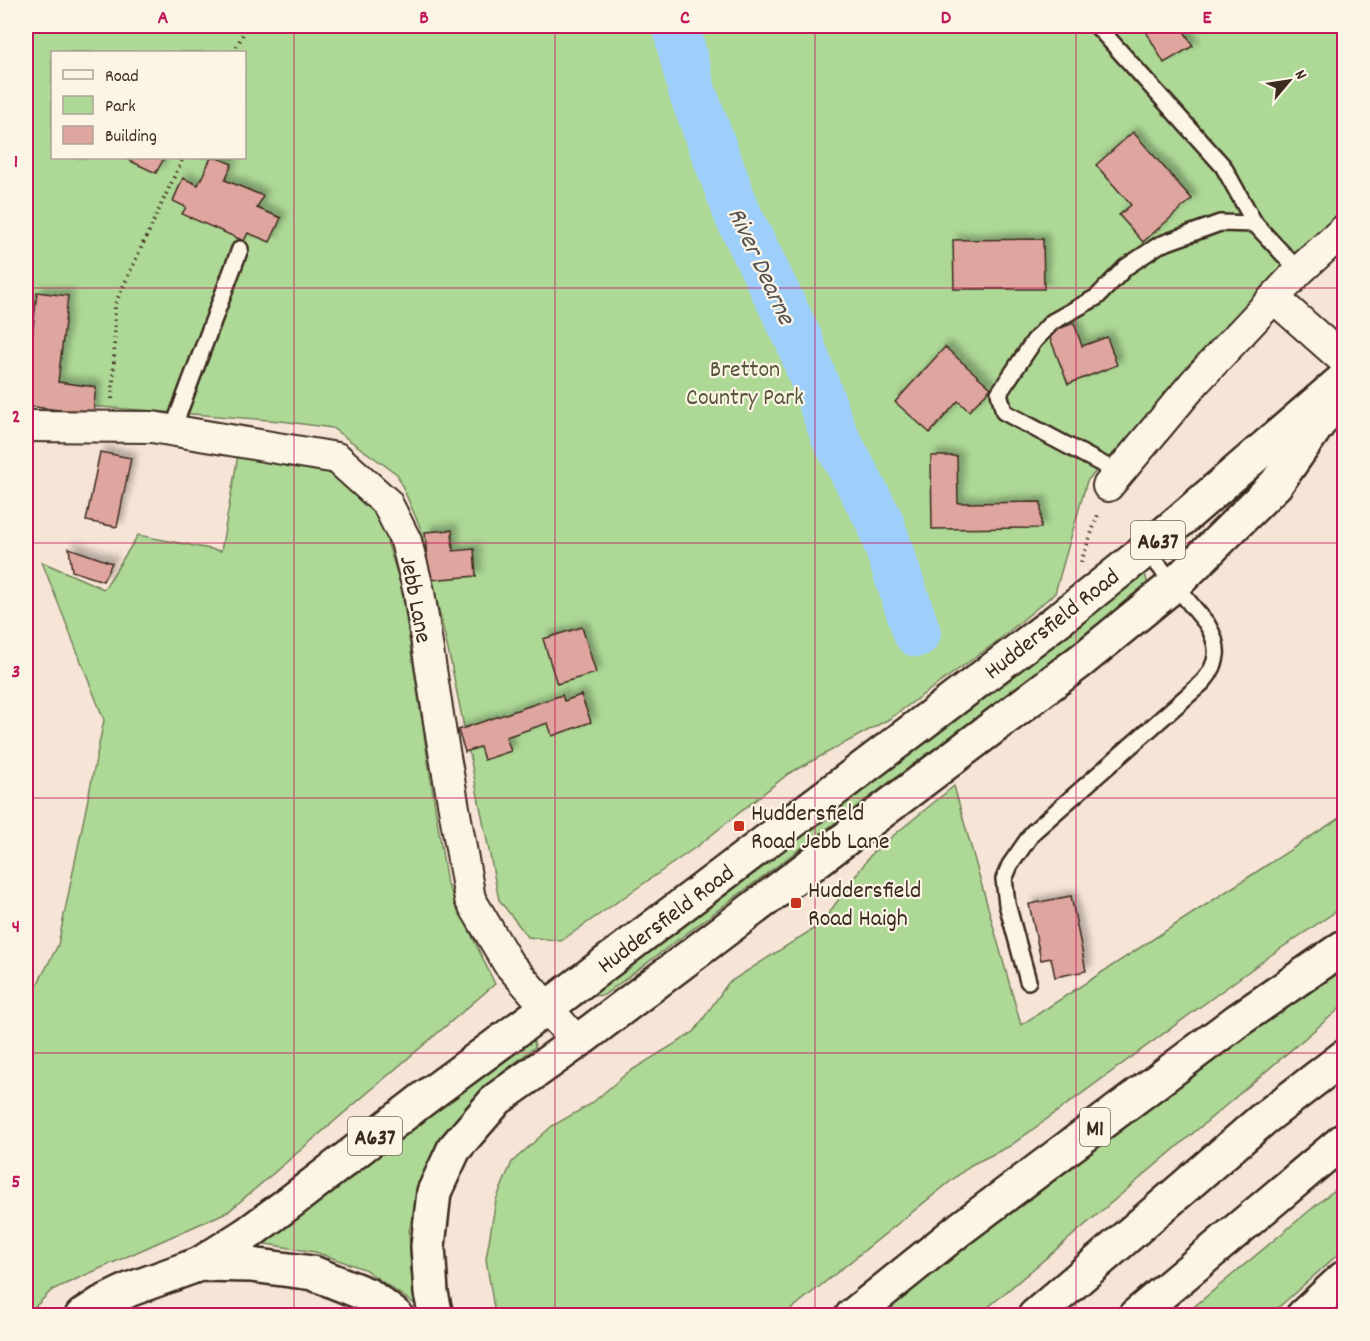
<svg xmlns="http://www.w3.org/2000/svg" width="1370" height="1341" viewBox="0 0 1370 1341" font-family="Dekko,sans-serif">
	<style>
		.green { fill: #add896; stroke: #74815a; stroke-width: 1.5; fill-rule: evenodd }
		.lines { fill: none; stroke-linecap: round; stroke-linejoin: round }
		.river { stroke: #9ecffb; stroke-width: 48 }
		.building { fill: #dfa59f; stroke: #3b2a1e; stroke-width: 1.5; filter: url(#shadow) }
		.service-casing { stroke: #3b2a1e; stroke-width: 20 }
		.minor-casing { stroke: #3b2a1e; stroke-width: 34 }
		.trunk-casing { stroke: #3b2a1e; stroke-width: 38 }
		.motorway-casing { stroke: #3b2a1e; stroke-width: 38 }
		.path { stroke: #3b2a1e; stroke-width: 4; stroke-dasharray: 1.5 4.5; stroke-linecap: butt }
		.service { stroke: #fcf5e5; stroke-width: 15 }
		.minor { stroke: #fcf5e5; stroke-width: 30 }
		.trunk { stroke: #fcf5e5; stroke-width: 33 }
		.motorway { stroke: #fcf5e5; stroke-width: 33 }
		.grid { fill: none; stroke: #c2185b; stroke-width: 1.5; stroke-opacity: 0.55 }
		.poi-dot { fill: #c8321e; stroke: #fcf5e5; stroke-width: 2 }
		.labels { text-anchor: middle; stroke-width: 4.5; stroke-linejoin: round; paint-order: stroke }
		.shield { fill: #fcf5e5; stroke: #75675a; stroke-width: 1.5 }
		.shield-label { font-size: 22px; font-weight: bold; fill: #3b2a1e }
		.park-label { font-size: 24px; fill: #58563c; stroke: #fcf5e5 }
		.street-label { font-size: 24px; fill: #3b2a1e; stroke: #fcf5e5 }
		.poi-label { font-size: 24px; fill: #3b2a1e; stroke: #fcf5e5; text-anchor: start }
		.water-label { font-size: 26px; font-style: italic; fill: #545355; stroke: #fcf5e5 }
		.neatline { fill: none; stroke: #c2185b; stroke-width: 2 }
		.grid-label { font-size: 20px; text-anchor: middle; font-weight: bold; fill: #c2185b }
	</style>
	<defs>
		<filter id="shadow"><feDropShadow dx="5.5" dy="-5.5" stdDeviation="3" flood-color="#0004"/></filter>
	</defs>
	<rect width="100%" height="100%" fill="#f6e5d7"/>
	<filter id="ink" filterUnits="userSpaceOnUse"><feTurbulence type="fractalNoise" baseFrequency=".0167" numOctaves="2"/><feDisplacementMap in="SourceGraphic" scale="12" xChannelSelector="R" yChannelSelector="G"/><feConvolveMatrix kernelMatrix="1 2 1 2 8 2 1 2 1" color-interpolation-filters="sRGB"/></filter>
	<g filter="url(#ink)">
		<g class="green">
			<path d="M26,26H1344V213L1253,305L1087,481L1055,593L995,643L889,719L788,774L699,845L561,941L528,937L499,900L451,663L420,527L397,474L332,428L281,421L62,404L26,397ZM52,52H244V158H52Z"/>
			<polygon points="238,455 330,471 379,515 401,586 447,884 495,984 229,1211 52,1290 26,1316 26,1006 58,945 104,720 42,562 104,589 138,535 221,551"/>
			<polygon points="1135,572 1145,573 1148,585 1025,681 604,995 578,997"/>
			<polygon points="954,786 1021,1025 1344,815 1344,906 1271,955 1010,1146 971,1165 784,1315 495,1315 486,1259 496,1200 512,1162 552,1126 591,1104 627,1073 694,1032 728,983 821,924 872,853"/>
			<polygon points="1344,963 1344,1005 979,1315 874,1316 1218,1050"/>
			<polygon points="533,1037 535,1047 487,1085 451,1125 421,1181 409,1231 411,1269 416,1305 364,1269 315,1252 254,1242"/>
			<polygon points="1344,1182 1344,1249 1270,1315 1184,1315"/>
		</g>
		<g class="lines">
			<polyline class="river" points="676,26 692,91 738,215 799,340 834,435 880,522 917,633"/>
		</g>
		<g class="building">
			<polygon points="1143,26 1181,26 1193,46 1164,63"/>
			<polygon points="1133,132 1192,199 1143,242 1119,215 1131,205 1096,165"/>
			<polygon points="124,158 164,158 156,173"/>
			<polygon points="211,158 217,158 232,164 225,180 263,196 257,208 281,218 270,242 248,233 244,241 182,214 186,207 173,201 183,178 198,185"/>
			<polygon points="1043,239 1044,289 954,289 953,240"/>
			<polygon points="37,292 68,296 58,382 96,387 93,414 26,406 26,391"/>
			<polygon points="1074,323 1082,346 1107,337 1117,365 1068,384 1048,333"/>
			<polygon points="945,347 991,388 969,411 958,401 930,433 895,402"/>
			<polygon points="100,452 131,458 117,527 86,521"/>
			<polygon points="931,456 957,456 958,503 1041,502 1041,528 932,529"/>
			<polygon points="452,530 453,551 474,549 476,576 429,580 425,532"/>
			<polygon points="69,548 112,563 103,581 72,571"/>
			<polygon points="582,627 596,673 557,684 543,639"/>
			<polygon points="562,695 564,701 581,695 591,722 552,736 548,723 506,737 511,751 484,760 480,747 465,752 458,730"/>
			<polygon points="1071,896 1086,971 1055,977 1051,958 1041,960 1029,904"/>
		</g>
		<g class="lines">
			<g class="service-casing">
				<g id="service">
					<polyline points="1097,26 1223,166 1255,224"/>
					<polyline points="172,431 240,249"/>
					<polyline points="1119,473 1004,412 999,393 1034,341 1052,322 1097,297 1126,267 1159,245 1220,223 1255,224 1299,271"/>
					<path d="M1028,981L1007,904L1004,879L1010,865L1033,832L1203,682C1220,662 1220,646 1207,624L1146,550"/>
				</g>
			</g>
			<g class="minor-casing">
				<g id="minor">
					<polyline points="1274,298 1344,360"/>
					<polyline points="26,426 152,427 337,458 387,503 406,541 419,592 441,734 470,899 508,963 577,1042"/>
					<polyline points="1108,486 1195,382 1299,271 1344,230"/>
				</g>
			</g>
			<g class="trunk-casing">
				<g id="trunk">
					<polyline points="200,1264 247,1234 293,1200 426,1097 548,1007 1062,617 1146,550 1344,379"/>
					<polyline points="82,1316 102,1303 131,1289 200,1264 251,1265 313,1273 368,1295 396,1316"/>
					<polyline points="436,1316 431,1293 428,1246 434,1192 454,1149 497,1099 577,1042 1082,660 1175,584 1276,484 1330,407"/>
				</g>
			</g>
			<g class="motorway-casing">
				<g id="motorway">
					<polyline points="852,1316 960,1229 1237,1021 1344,947"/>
					<polyline points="1035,1316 1262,1120 1344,1057"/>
					<polyline points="1135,1316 1344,1140"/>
					<polyline points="1303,1316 1344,1278"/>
				</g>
			</g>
			<g class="path">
				<polyline points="234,52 247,26"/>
				<polyline points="112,399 114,362 115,304 183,158"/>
				<polyline points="1081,562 1099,512"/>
			</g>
			<use href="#service" class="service"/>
			<use href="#minor" class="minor"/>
			<use href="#trunk" class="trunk"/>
			<use href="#motorway" class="motorway"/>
		</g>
	</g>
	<path class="grid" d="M294,26V1316M555,26V1316M815,26V1316M1076,26V1316M26,288H1344M26,543H1344M26,798H1344M26,1053H1344"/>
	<g class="poi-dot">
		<rect x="733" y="820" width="12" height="12" rx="3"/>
		<rect x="790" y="897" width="12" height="12" rx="3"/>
	</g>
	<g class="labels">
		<g class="shield">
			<rect x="1131" y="521" width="54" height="38" rx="4.5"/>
			<rect x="1080" y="1108" width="30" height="38" rx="4.5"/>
			<rect x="348" y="1117" width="54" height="38" rx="4.5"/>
		</g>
		<g class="shield-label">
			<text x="1158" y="548">A637</text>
			<text x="1095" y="1135">M1</text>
			<text x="375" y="1144">A637</text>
		</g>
		<g class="park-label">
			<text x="745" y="376">Bretton<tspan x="745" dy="28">Country Park</tspan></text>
		</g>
		<g class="street-label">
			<text transform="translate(417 599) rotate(79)" y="8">Jebb Lane</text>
			<text transform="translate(1051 623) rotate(-38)" y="8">Huddersfield Road</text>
			<text transform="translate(665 918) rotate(-37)" y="8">Huddersfield Road</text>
		</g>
		<g class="poi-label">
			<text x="751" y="820">Huddersfield<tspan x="751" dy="28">Road Jebb Lane</tspan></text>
			<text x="808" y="897">Huddersfield<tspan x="808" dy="28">Road Haigh</tspan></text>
		</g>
		<g class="water-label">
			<text transform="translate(763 265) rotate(65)" y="9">River Dearne</text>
		</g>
	</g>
	<rect width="1370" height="1341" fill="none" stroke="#fcf5e5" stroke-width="66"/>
	<rect x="51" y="51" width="195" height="108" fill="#fcf5e5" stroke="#afa495" stroke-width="1.5"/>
	<rect x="63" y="70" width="30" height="9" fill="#fcf5e5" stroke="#afa495" stroke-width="1.5"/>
	<text x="105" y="81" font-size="18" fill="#3b2a1e">Road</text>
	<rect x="63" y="96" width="30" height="18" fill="#add896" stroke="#afa495" stroke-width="1.5"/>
	<text x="105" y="111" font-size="18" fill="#3b2a1e">Park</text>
	<rect x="63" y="126" width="30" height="18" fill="#dfa59f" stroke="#afa495" stroke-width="1.5"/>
	<text x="105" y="141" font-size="18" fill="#3b2a1e">Building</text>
	<g transform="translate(1289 81) rotate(61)" stroke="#fcf5e5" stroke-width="4.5" paint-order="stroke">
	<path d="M0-4.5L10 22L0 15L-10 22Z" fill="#3b2a1e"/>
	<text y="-9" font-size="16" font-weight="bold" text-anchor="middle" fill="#3b2a1e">N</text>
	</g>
	<rect x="33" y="33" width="1304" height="1275" class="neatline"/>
	<g class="grid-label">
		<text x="163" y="23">A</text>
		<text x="424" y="23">B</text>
		<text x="685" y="23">C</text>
		<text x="946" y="23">D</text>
		<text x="1207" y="23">E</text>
		<text x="16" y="167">1</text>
		<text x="16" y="422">2</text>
		<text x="16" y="677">3</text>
		<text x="16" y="932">4</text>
		<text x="16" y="1187">5</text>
	</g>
</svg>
